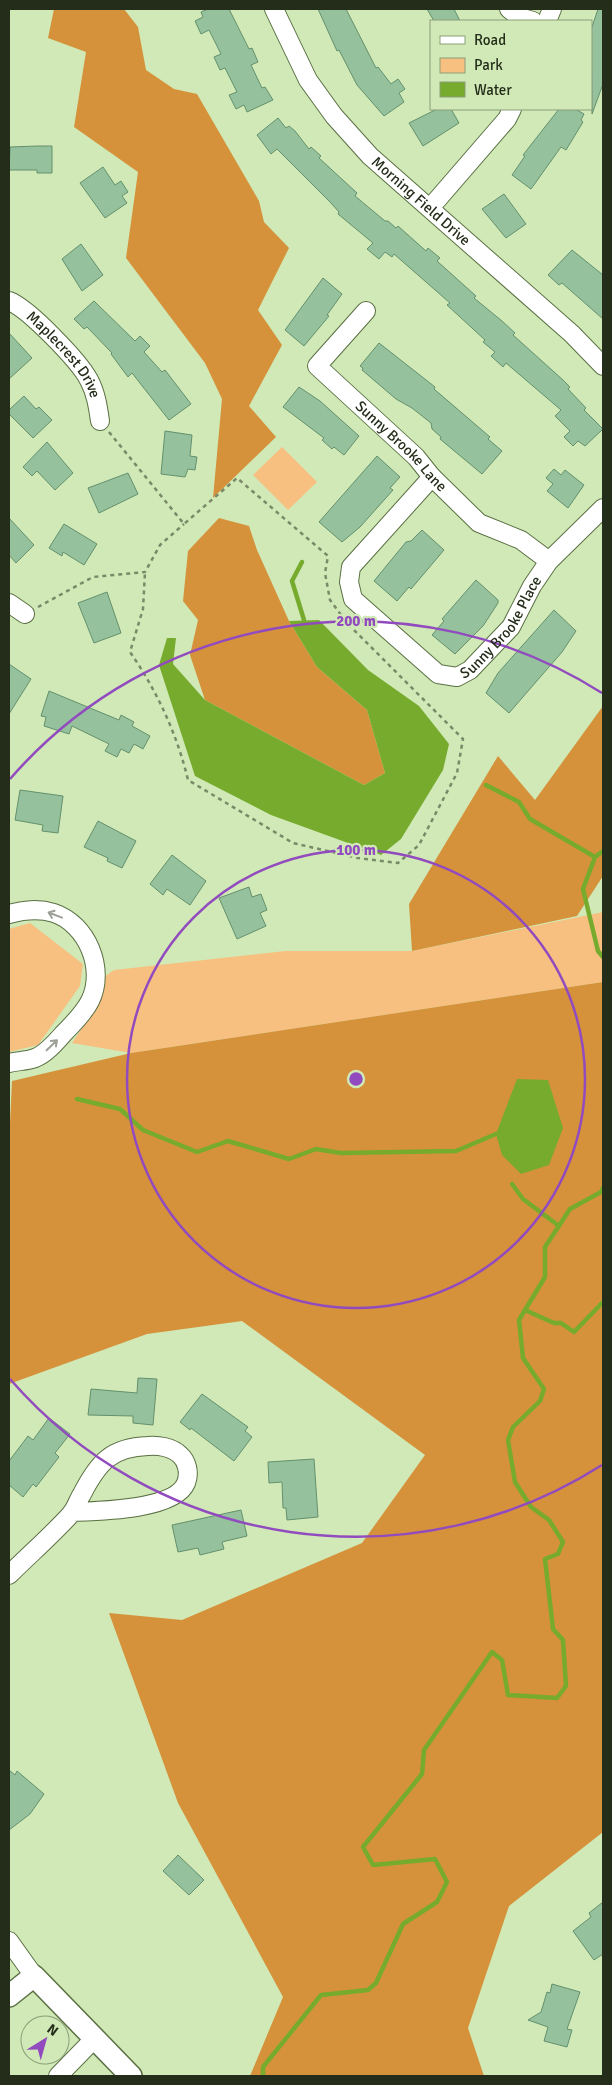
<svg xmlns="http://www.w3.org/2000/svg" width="612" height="2085" viewBox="0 0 612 2085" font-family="Signika,sans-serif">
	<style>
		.green { fill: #f7c081 }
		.forest { fill: #d5923b }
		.water { fill: #77ab2d }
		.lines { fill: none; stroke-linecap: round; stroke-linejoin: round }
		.stream { stroke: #77ab2d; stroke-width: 4.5 }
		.building { fill: #95c29d; stroke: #64906d }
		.minor-casing { stroke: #5a7043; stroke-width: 20 }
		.major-casing { stroke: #5a7043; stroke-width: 24 }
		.path { stroke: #7a8a68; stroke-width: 2.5; stroke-dasharray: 4 4; stroke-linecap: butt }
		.minor { stroke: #fff; stroke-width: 18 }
		.major { stroke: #fff; stroke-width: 21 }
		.oneway { stroke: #9ca098 }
		.ring { fill: none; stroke: #914bbe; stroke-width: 2.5 }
		.labels { text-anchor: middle; stroke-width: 4.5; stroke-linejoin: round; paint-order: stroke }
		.street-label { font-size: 15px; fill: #242d1a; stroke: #d0e9b7 }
		.centre { fill: #914bbe; stroke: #d0e9b7; stroke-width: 2.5 }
		.ring-label { font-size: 15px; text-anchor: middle; font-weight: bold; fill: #914bbe; stroke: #d0e9b7; stroke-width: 4.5; stroke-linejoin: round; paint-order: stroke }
	</style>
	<rect width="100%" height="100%" fill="#d0e9b7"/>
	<g class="green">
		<polygon points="282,447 317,482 288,510 253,475"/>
		<polygon points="603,912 603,982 131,1053 72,1043 101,1000 104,977 114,970 285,951 412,951"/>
		<polygon points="30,923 83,964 80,986 38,1045 9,1052 9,929"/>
	</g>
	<g class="forest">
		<polygon points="54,9 124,9 138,27 146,70 174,89 197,94 259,201 264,222 289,248 258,310 282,345 249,406 276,437 213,498 222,399 205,363 126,258 138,172 74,127 86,52 48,38"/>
		<polygon points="219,518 249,526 257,550 289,621 317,667 367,710 385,773 364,785 205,700 190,655 198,620 183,601 188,551"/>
		<polygon points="603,706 603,876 577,916 412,951 409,904 498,756 535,800"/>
		<polygon points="603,982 603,1832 509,1906 468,2028 484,2076 250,2076 283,1997 178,1803 109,1613 182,1620 362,1543 425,1455 242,1321 147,1334 9,1384 9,1145 12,1081 131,1053"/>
	</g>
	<g class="water">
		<polygon points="319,620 368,670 419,706 449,744 443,770 401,839 381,855 271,815 195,776 159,665 167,638 176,638 173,664 205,700 364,785 385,773 367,710 317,667 289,621"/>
		<polygon points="517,1079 548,1080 563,1128 549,1165 521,1174 502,1155 496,1134"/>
	</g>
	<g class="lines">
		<g class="stream">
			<polyline points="302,562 292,581 304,620"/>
			<polyline points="486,785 519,802 530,819 595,857"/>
			<polyline points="603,851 595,857 583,889 598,951 603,957"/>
			<polyline points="77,1099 120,1109 143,1130 197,1152 228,1141 289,1159 316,1149 341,1153 456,1151 496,1134"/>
			<polyline points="512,1184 523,1199 559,1226"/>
			<polyline points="525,1310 554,1323 561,1323 574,1332 603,1302"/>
			<polyline points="263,2076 263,2067 321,1995 368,1990 376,1983 403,1924 437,1902 447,1882 435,1859 373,1865 363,1847 422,1774 424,1750 492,1652 502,1660 508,1695 557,1698 566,1686 563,1640 553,1629 545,1559 558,1554 563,1542 549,1520 531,1507 515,1482 508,1440 513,1427 540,1401 544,1389 523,1358 519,1320 545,1277 545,1247 570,1209 601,1192 603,1188"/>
		</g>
	</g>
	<g class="building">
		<polygon points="208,9 229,9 249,49 252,48 258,62 251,65 262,88 265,87 273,100 247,112 244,105 236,109 229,95 237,92 225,68 220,70 214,57 221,54 209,30 201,34 195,21 203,17 201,12"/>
		<polygon points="318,9 346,9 376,68 378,67 391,84 398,79 405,89 399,93 404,102 384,116 357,85 339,50 337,51"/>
		<polygon points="427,9 454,9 460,21 434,21"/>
		<polygon points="598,9 603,9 603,84 592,114 591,30"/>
		<polygon points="437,109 451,109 459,123 423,146 409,123"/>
		<polygon points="559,109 575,109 584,114 581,120 583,122 566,150 561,147 531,189 512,175 525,156 523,155"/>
		<polygon points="278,118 286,128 289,126 295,131 309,149 311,147 321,156 319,158 357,193 355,196 385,221 388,221 396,228 398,226 426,251 428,248 440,258 437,261 476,296 474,298 502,321 515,333 513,335 563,380 570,387 568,389 586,408 584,410 603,429 585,446 578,441 573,446 564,437 570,431 555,416 561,410 506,363 503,367 491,356 495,352 483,342 485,340 447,305 450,303 394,254 392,257 385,252 379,259 367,249 373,243 338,214 339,212 330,202 277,149 271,154 257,135"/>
		<polygon points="37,146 52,146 52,173 37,173 37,170 9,170 10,147"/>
		<polygon points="103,167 115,185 121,181 128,192 122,196 127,203 105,218 80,183"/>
		<polygon points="504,194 526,224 506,238 482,209"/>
		<polygon points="81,244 103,275 82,291 62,259"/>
		<polygon points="572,250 603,275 603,319 562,283 559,285 548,275"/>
		<polygon points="323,278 342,294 327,315 329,316 304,346 285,330"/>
		<polygon points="94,301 135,341 140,336 150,346 144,352 162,372 165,370 191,404 169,420 132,373 128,377 111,354 112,353 87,327 84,329 74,319"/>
		<polygon points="9,333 32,358 9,379"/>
		<polygon points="379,343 435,387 434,389 490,437 488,439 502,451 482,474 440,439 441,437 432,429 431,423 412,408 396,399 362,370 363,368 360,366"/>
		<polygon points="299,387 320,401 359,436 344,455 334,447 332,449 322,440 324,438 283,407"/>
		<polygon points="24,396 36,409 39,407 52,420 33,438 9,414 9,410"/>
		<polygon points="165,431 192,435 190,456 197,457 195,470 188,469 185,477 161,474"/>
		<polygon points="47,442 73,473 55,490 37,471 32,476 23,467"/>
		<polygon points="377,456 400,477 390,488 393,490 360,527 342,542 319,522"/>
		<polygon points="554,469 561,475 565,470 584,485 568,508 547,491 553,484 546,478"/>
		<polygon points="128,473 138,494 99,513 88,488"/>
		<polygon points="9,518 34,545 16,563 9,555"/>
		<polygon points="64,524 97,544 84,565 63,552 62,556 49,548"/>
		<polygon points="422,530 444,550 411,589 409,587 397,601 374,581 406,542 411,541"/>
		<polygon points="476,580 498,600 498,603 483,626 455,654 432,635 444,621 442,619"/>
		<polygon points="107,592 121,633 94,643 78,603"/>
		<polygon points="554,610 576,631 562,652 509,713 486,693 498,673"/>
		<polygon points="9,664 31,679 9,714"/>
		<polygon points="49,691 119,720 121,715 134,722 132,726 150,736 143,749 134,744 129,753 121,749 117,757 105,751 109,744 72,726 69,734 44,726 46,717 41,716"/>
		<polygon points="20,790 63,796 58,833 42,831 43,825 15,820"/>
		<polygon points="98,821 136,841 122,868 107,861 108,858 84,847"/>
		<polygon points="172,855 206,881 190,905 167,889 163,895 150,884"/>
		<polygon points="249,887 252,897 261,894 267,910 260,913 266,926 237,939 219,898"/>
		<polygon points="138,1378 157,1379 153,1425 133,1423 133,1416 88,1415 91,1389 137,1393"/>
		<polygon points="202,1394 248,1427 245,1431 252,1437 234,1461 191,1428 190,1430 180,1422"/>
		<polygon points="49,1418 70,1434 55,1453 59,1457 36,1487 33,1484 23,1497 9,1485 9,1461 28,1436 33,1440"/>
		<polygon points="314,1459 318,1517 287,1520 286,1508 283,1508 282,1482 269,1483 268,1462"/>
		<polygon points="241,1510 247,1536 222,1542 224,1549 200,1555 198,1548 178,1552 172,1525"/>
		<polygon points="9,1770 15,1775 17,1771 44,1794 30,1814 9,1830"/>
		<polygon points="178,1855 204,1880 189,1895 163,1871"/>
		<polygon points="603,1902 603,1954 594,1960 573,1931 591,1917 589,1913"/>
		<polygon points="552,1984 580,1992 567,2029 572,2030 567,2047 544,2041 548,2027 528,2020 541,2012 547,1992 550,1993"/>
	</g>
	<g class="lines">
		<g class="minor-casing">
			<g id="minor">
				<path id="s1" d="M274,9L308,80L334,116L370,156L572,334L603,366"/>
				<polyline points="509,9 519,17 533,21"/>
				<polyline points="547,21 552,9"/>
				<polyline points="430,208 507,119 512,109"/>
				<path id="s2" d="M9,301C28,308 79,361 89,380C96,393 98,407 100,421"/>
				<path id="s3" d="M366,311L317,366L416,457L432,477L479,523L521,540L549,561"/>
				<path id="s4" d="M432,477L351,567L349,582L353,599L438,674L457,677L470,670L511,627L532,586L549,561L603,508"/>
				<polyline points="9,603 25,614"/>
				<path d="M9,914C24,910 38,908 54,913C87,924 106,969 90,1001C84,1013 73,1024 64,1033C56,1042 46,1054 35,1058C27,1061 17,1061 9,1063"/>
				<path d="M9,1575C29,1555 52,1535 71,1514C76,1508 78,1500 82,1494C98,1463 111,1447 148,1446C158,1445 172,1447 180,1455C187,1461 190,1473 186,1483C175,1510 98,1511 72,1512"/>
				<polyline points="9,1941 34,1976"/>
				<polyline points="58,2076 94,2039"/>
			</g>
		</g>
		<g class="major-casing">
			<polyline id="major" points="9,1996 34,1976 131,2076"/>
		</g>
		<g class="path">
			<path d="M109,432L184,524L237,478L328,556L325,573L330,600L347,623L463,739L457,773L419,845L398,863L358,858L293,843L188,780C177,734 157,691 130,652L143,609L145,572"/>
			<polyline points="38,607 93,577 145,572 160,545 184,524"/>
		</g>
		<use href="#minor" class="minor"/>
		<use href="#major" class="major"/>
	</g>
	<defs><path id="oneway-shaft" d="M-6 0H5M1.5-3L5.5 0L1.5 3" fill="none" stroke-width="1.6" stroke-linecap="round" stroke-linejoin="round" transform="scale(1.25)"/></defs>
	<g class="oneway">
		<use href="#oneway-shaft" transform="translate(55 915) rotate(-159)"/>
		<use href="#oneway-shaft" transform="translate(52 1045) rotate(-44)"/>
	</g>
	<g class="ring">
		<circle cx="356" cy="1079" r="229"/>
		<path d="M602 1465A458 458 0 0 1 10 1379M10 779A458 458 0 0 1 602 693"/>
	</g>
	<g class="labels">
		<g class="street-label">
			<text dy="5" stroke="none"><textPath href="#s1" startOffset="245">Morning Field Drive</textPath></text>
			<text dy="5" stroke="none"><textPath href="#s2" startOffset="78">Maplecrest Drive</textPath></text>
			<text dy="5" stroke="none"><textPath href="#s3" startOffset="190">Sunny Brooke Lane</textPath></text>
			<text dy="5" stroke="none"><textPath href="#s4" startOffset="354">Sunny Brooke Place</textPath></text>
		</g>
	</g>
	<circle cx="356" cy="1079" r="8" class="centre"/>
	<g class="ring-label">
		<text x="356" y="626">200 m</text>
		<text x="356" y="855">100 m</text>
	</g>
	<rect width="612" height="2085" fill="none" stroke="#242d1a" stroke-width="20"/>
	<rect x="430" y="20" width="162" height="90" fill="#d0e9b7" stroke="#8b9e78"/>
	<rect x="440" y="36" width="25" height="8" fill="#ffffff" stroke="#8b9e78"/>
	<text x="474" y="45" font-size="15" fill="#242d1a">Road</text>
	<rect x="440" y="58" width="25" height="15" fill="#f7c081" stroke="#8b9e78"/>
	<text x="474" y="70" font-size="15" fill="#242d1a">Park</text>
	<rect x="440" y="82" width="25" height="15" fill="#77ab2d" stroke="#8b9e78"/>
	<text x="474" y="95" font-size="15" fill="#242d1a">Water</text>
	<g transform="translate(45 2040) rotate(37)"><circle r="24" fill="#d0e9b7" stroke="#8b9e78"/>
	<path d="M0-4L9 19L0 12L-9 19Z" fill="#914bbe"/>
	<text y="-8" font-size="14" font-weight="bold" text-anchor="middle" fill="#242d1a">N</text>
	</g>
</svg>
